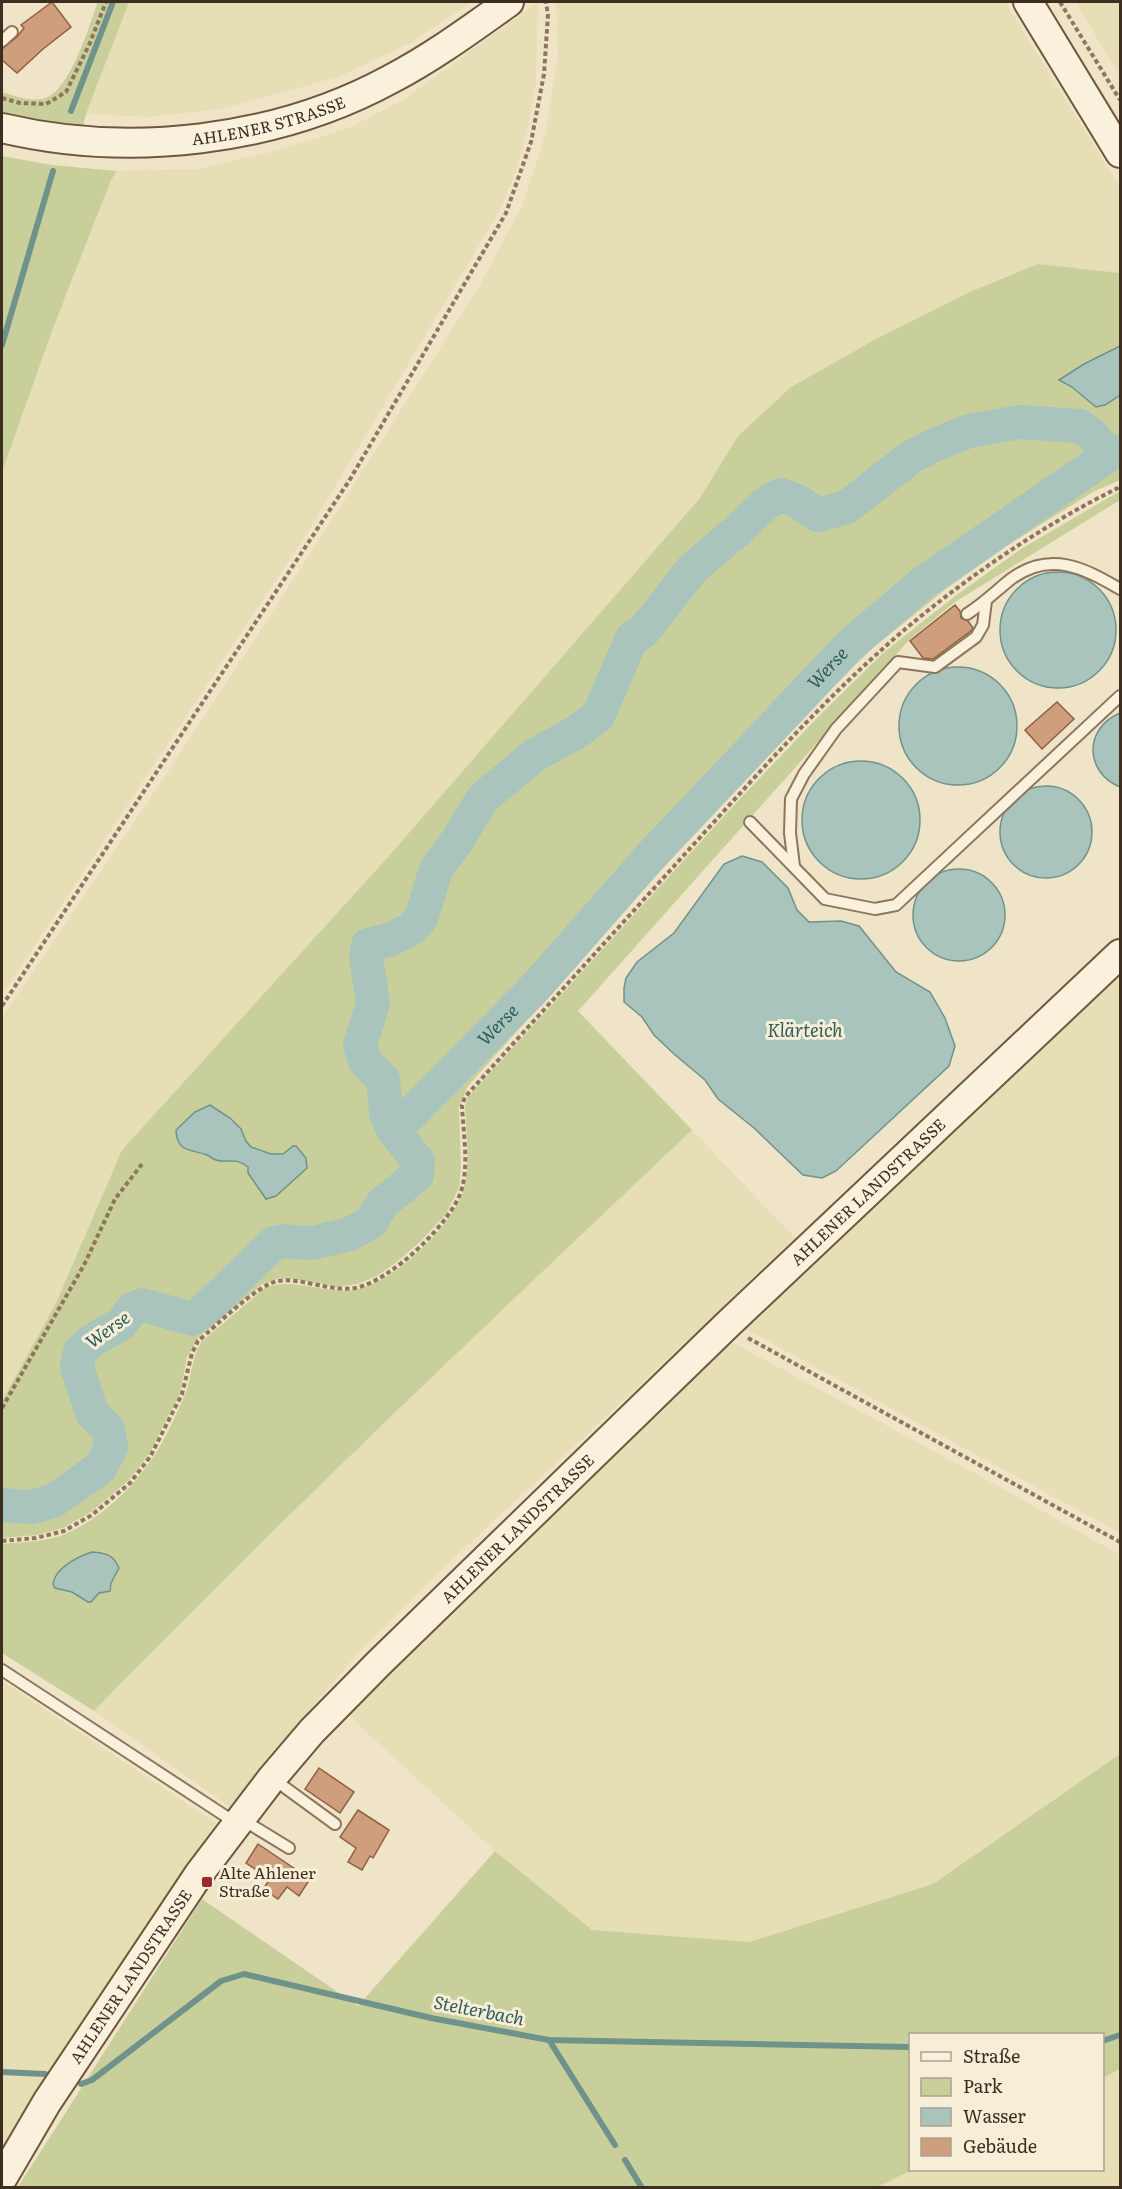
<svg xmlns="http://www.w3.org/2000/svg" width="1122" height="2189" viewBox="0 0 1122 2189" font-family="Literata,serif">
	<style>
		.farmland { fill: #e6deb5 }
		.green { fill: #c9cf9b; fill-rule: evenodd }
		.water { fill: #a9c4bc; stroke: #6f938a; stroke-width: 1.5 }
		.lines { fill: none; stroke-linecap: round; stroke-linejoin: round }
		.stream { stroke: #6f938a; stroke-width: 6 }
		.river { stroke: #a9c4bc; stroke-width: 34 }
		.building { fill: #cf9f7d; stroke: #8d5f41; stroke-width: 1.5 }
		.lane-casing { stroke: #8d765c; stroke-width: 14 }
		.secondary-casing { stroke: #6f573f; stroke-width: 32 }
		.path { stroke: #8d765c; stroke-width: 4; stroke-dasharray: 4.5 3; stroke-linecap: butt }
		.lane { stroke: #faf1dc; stroke-width: 10 }
		.secondary { stroke: #faf1dc; stroke-width: 28 }
		.poi-dot { fill: #9e2a2b; stroke: #f7eed8; stroke-width: 2 }
		.labels { text-anchor: middle; stroke-width: 6; stroke-linejoin: round; paint-order: stroke }
		.street-label { font-size: 16px; fill: #3d2e20; stroke: #f7eed8 }
		.poi-label { font-size: 16px; fill: #3d2e20; stroke: #f7eed8; text-anchor: start }
		.water-label { font-size: 18px; font-style: italic; fill: #2f5d5a; stroke: #f7eed8 }
	</style>
	<rect width="100%" height="100%" fill="#f0e4c8"/>
	<g class="farmland">
		<polygon points="129,2 472,2 414,41 341,76 222,109 148,117 86,114"/>
		<polygon points="538,2 536,81 529,122 518,165 499,212 309,530 2,995 2,472 52,331 111,180 117,171 198,169 271,152 349,128 403,100"/>
		<polygon points="556,2 1005,2 1120,187 1120,273 1038,264 972,291 878,338 791,387 738,436 700,498 388,857 122,1150 56,1303 2,1401 2,1017 166,775 319,540 480,285 522,206 546,132 558,53"/>
		<polygon points="1076,2 1120,2 1120,77"/>
		<polygon points="1120,975 1120,1533 742,1327 965,1117"/>
		<polygon points="692,1130 795,1238 608,1415 444,1567 360,1651 306,1714 230,1807 94,1711 213,1590 473,1337"/>
		<polygon points="730,1341 1009,1492 1120,1555 1120,1754 933,1884 749,1942 592,1930 495,1851 348,1715"/>
		<polygon points="2,1681 216,1823 2,2154"/>
		<polygon points="1120,2069 1120,2187 877,2187 912,2170 1102,2170 1103,2078"/>
	</g>
	<g class="green">
		<path d="M98,2H129L86,114L82,130L2,116V92C14,96 29,101 42,99C70,94 89,25 98,2Z"/>
		<polygon points="2,156 52,165 117,171 111,180 52,331 2,472"/>
		<polygon points="1038,264 1120,273 1120,346 1112,349 1072,387 1096,407 1105,405 1120,395 1120,480 1093,492 1008,545 946,589 874,647 810,709 727,796 468,1086 459,1107 461,1168 459,1188 446,1214 421,1241 397,1262 377,1276 358,1284 336,1287 294,1279 279,1278 261,1285 198,1338 187,1358 180,1393 149,1454 129,1480 91,1512 63,1528 38,1535 2,1538 2,1401 56,1303 122,1150 388,857 700,498 738,436 791,387 878,338 972,291"/>
		<path d="M1120,491V500L955,602L909,640L578,1011L692,1130C490,1321 288,1512 94,1711L2,1653V1544C22,1542 45,1542 65,1534C98,1520 131,1490 151,1460C164,1442 174,1419 183,1399C192,1380 190,1361 201,1342C216,1329 231,1317 246,1304C253,1299 260,1290 268,1287C294,1277 329,1296 358,1289C394,1282 455,1224 464,1188C471,1162 466,1133 465,1106L468,1097L736,803L818,717L883,653L955,596L1021,549ZM92,1552L110,1555L116,1575L111,1583L110,1591L99,1593L88,1602L72,1592L55,1588L61,1569Z"/>
		<polygon points="1120,1754 1120,2069 1103,2078 1102,2034 910,2034 912,2170 877,2187 18,2187 202,1899 358,2006 495,1851 592,1930 749,1942 933,1884"/>
	</g>
	<g class="water">
		<polygon points="1120,346 1120,395 1105,405 1096,407 1072,387 1059,380 1084,364"/>
		<circle cx="1058" cy="630" r="58"/>
		<circle cx="958" cy="726" r="59"/>
		<path d="M1120,713V787C1084,772 1084,728 1120,713Z"/>
		<circle cx="861" cy="820" r="59"/>
		<circle cx="1046" cy="832" r="46"/>
		<polygon points="742,856 762,862 788,888 797,910 809,922 841,921 859,926 896,972 930,992 945,1018 955,1046 949,1066 836,1171 822,1178 803,1175 754,1128 718,1099 705,1080 674,1054 654,1035 642,1017 624,1002 624,988 626,978 637,962 674,933 724,864"/>
		<circle cx="959" cy="915" r="46"/>
		<path d="M210,1105L230,1118L241,1129L246,1141L251,1147L271,1154H283L293,1146H296L306,1158L307,1168L276,1196L266,1199L248,1173V1167C234,1156 229,1164 216,1160C212,1159 210,1156 207,1155C191,1149 177,1153 176,1130L195,1112Z"/>
		<path d="M92,1552C105,1553 113,1554 119,1568L111,1583L110,1591L99,1593L91,1602H88L72,1592L55,1588L53,1584C55,1568 77,1557 92,1552Z"/>
	</g>
	<g class="lines">
		<g class="stream">
			<polyline points="71,111 113,2"/>
			<polyline points="2,345 53,171"/>
			<polyline points="549,2040 615,2145"/>
			<polyline points="1102,2041 1120,2035"/>
			<polyline points="2,2072 45,2074"/>
			<polyline points="81,2084 92,2080 221,1981 244,1974 431,2018 549,2040 910,2047"/>
			<polyline points="625,2160 642,2188"/>
		</g>
		<g class="river">
			<polyline points="394,1131 386,1114 383,1080 365,1061 360,1045 373,1003 366,957 368,945 389,940 411,929 421,919 436,869 457,841 483,798 535,755 575,733 598,716 632,638 643,632 693,568 736,532 766,503 781,495 797,501 818,515 847,507 911,457 934,445 969,431 1020,422 1080,426 1092,435 1109,455"/>
			<path id="s1" d="M2,1505L31,1507L53,1501L100,1468L111,1447L108,1429L92,1413L77,1367L80,1351L93,1340L121,1324L132,1309L143,1305L192,1319L208,1307L274,1243L283,1241L312,1243L350,1234L371,1222L382,1204L417,1175L418,1161L394,1131L533,990L650,857L850,645L923,583L1109,455L1120,451"/>
		</g>
	</g>
	<g class="building">
		<polygon points="52,2 71,27 43,49 17,73 2,60 2,49 17,37 24,28 21,25"/>
		<polygon points="955,605 960,611 961,618 968,621 973,628 972,630 933,659 923,658 910,641"/>
		<polygon points="1057,702 1074,719 1042,749 1025,730"/>
		<polygon points="319,1768 354,1792 340,1813 305,1789"/>
		<polygon points="358,1810 389,1830 373,1858 370,1856 362,1870 348,1862 356,1848 340,1837"/>
		<polygon points="258,1844 310,1879 299,1896 287,1887 278,1899 263,1889 270,1879 246,1863"/>
	</g>
	<g class="lines">
		<g class="lane-casing">
			<g id="lane">
				<polyline points="2,41 12,32"/>
				<path d="M967,614C984,603 996,591 1011,579C1050,550 1084,568 1120,589"/>
				<polyline points="750,822 825,899 875,909 896,905 1120,696"/>
				<polyline points="794,866 790,833 791,799 804,774 836,729 898,662 935,667 976,637 983,625 986,601"/>
				<polyline points="2,1670 236,1823"/>
				<polyline points="272,1778 335,1824"/>
				<polyline points="243,1820 289,1848"/>
			</g>
		</g>
		<g class="secondary-casing">
			<g id="secondary">
				<polyline points="1028,2 1120,153"/>
				<path id="s2" d="M2,128C129,158 275,142 391,79C433,57 471,29 509,2"/>
				<path id="s3" d="M2,2179L47,2102L199,1874L272,1778L312,1731L379,1663L726,1326L1120,954"/>
			</g>
		</g>
		<g class="path">
			<polyline points="1060,2 1120,100"/>
			<polyline points="2,98 20,103 46,104 66,92 89,45 106,2"/>
			<polyline points="2,1006 349,481 506,213 531,142 544,74 548,15 546,2"/>
			<polyline points="748,1338 1120,1542"/>
			<polyline points="2,1408 84,1265 115,1199 142,1164"/>
			<path d="M2,1541L36,1538L64,1531L92,1515L130,1483L150,1457L182,1394L192,1353L198,1341C216,1326 258,1284 278,1281C301,1277 328,1292 355,1288C390,1282 454,1221 462,1188C469,1162 463,1132 462,1105L465,1097C538,1016 611,936 684,855C747,786 809,715 878,653C946,591 1038,527 1120,487"/>
		</g>
		<use href="#lane" class="lane"/>
		<use href="#secondary" class="secondary"/>
	</g>
	<rect class="poi-dot" x="201" y="1876" width="12" height="12" rx="3"/>
	<g class="labels">
		<g class="street-label">
			<text dy="6" stroke="none"><textPath href="#s2" startOffset="270">AHLENER STRASSE</textPath></text>
			<text dy="6" stroke="none"><textPath href="#s3" startOffset="1320">AHLENER LANDSTRASSE</textPath></text>
			<text dy="6" stroke="none"><textPath href="#s3" startOffset="834">AHLENER LANDSTRASSE</textPath></text>
			<text dy="6" stroke="none"><textPath href="#s3" startOffset="240">AHLENER LANDSTRASSE</textPath></text>
		</g>
		<g class="poi-label">
			<text x="219" y="1879">Alte Ahlener<tspan x="219" dy="18">Straße</tspan></text>
		</g>
		<g class="water-label">
			<text dy="6" stroke="none"><textPath href="#s1" startOffset="1336">Werse</textPath></text>
			<text dy="6" stroke="none"><textPath href="#s1" startOffset="850">Werse</textPath></text>
			<text x="805" y="1037">Klärteich</text>
			<text transform="translate(108 1330) rotate(-36)" y="6">Werse</text>
			<text transform="translate(479 2011) rotate(11)" y="6">Stelterbach</text>
		</g>
	</g>
	<rect width="1122" height="2189" fill="none" stroke="#3d2e20" stroke-width="6"/>
	<rect x="909" y="2033" width="195" height="138" fill="#f7eed8" stroke="#ada18e" stroke-width="1.5"/>
	<rect x="921" y="2052" width="30" height="9" fill="#faf1dc" stroke="#ada18e" stroke-width="1.5"/>
	<text x="963" y="2063" font-size="18" fill="#3d2e20">Straße</text>
	<rect x="921" y="2078" width="30" height="18" fill="#c9cf9b" stroke="#ada18e" stroke-width="1.5"/>
	<text x="963" y="2093" font-size="18" fill="#3d2e20">Park</text>
	<rect x="921" y="2108" width="30" height="18" fill="#a9c4bc" stroke="#ada18e" stroke-width="1.5"/>
	<text x="963" y="2123" font-size="18" fill="#3d2e20">Wasser</text>
	<rect x="921" y="2138" width="30" height="18" fill="#cf9f7d" stroke="#ada18e" stroke-width="1.5"/>
	<text x="963" y="2153" font-size="18" fill="#3d2e20">Gebäude</text>
</svg>
